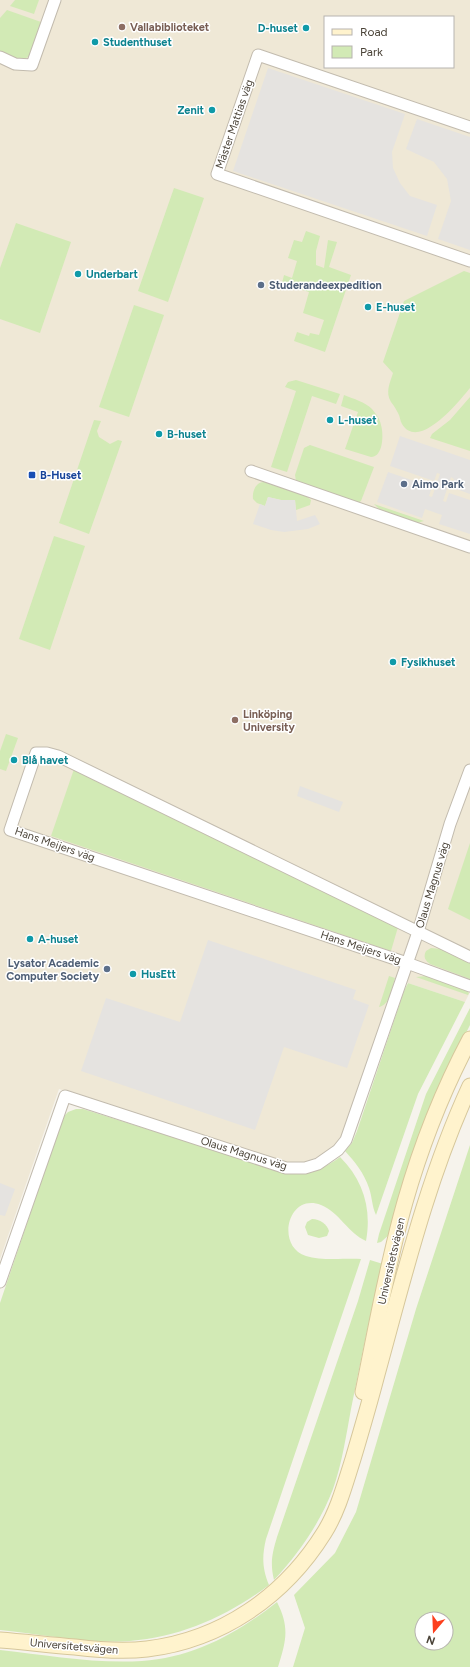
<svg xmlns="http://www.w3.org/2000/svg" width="470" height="1667" viewBox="0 0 470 1667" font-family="Figtree,sans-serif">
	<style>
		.education { fill: #efe8d6; fill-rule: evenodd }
		.green { fill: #d2eab5; fill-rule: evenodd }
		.parking { fill: #e5e3e0 }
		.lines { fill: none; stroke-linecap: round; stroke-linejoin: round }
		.minor-casing { stroke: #c2bbae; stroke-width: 13 }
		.secondary-casing { stroke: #d6c79b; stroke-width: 17 }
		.minor { stroke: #fff; stroke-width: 11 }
		.secondary { stroke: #fff3cd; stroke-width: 15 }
		.education-dot { fill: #8d6e63; stroke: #fff; stroke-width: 1.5 }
		.culture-dot { fill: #0f9aa8; stroke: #fff; stroke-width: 1.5 }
		.service-dot { fill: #5c6f8a; stroke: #fff; stroke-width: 1.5 }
		.transit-dot { fill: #1a4fb4; stroke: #fff; stroke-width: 1.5 }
		.labels { text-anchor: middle; stroke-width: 3; stroke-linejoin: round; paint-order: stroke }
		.education-label { font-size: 11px; font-weight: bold; fill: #785e54; stroke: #fff; text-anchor: start }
		.culture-label { font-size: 11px; font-weight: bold; fill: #0d838f; stroke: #fff; text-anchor: start }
		.street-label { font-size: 11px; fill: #4b4439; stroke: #fff }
		.service-label { font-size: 11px; font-weight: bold; fill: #4e5e75; stroke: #fff; text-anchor: start }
		.transit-label { font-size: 11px; font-weight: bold; fill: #164399; stroke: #fff; text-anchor: start }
	</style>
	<rect width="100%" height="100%" fill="#f6f3ec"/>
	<path class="education" d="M0,0H470V992L465,1002L396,979L342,1137L332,1148L321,1156L304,1162L285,1163L59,1089L0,1259ZM325,17H453V67H325Z"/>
	<g class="green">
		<polygon points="15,0 39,0 34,14 10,6"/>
		<polygon points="7,10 41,22 29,56 22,61 0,54 0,18"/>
		<polygon points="174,188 204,198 168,302 138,291"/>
		<polygon points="16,223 71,242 40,333 0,319 0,268"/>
		<polygon points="306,231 320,236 316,251 316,265 324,268 328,240 337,242 329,267 351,275 325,352 294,341 297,332 309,336 310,333 319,335 324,320 303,313 309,292 282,283 284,275 292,278 297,261 288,258 294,240 302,242"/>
		<path d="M464,271L470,273V388C460,400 419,452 402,424C400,421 400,416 398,413C396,409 394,406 391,402C385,392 390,383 393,373L383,362L404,301Z"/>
		<polygon points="134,305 164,315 129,417 99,407"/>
		<polygon points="296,380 340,394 336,404 312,396 287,472 271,467 296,391 285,387 288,382"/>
		<path d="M344,395C354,399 365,402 372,409C376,414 380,419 381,425C384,435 383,457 371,457L345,449L358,412L341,406Z"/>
		<polygon points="470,397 470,451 430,438 432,434 450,420"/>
		<polygon points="94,420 101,421 97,431 99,437 110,444 118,440 122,441 89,534 59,523"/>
		<polygon points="310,445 374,467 361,501 358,503 296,481 295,475 304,448"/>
		<path d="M264,482L306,496L311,500L310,505L296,510L295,500H281L268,497L265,506L257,503L253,499C252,491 256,482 264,482Z"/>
		<polygon points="374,504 424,521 417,523 379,509"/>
		<polygon points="54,536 85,546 50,650 19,639"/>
		<polygon points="6,734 18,738 6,771 0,769 0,751"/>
		<polygon points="74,769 398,927 391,951 51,836"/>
		<polygon points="470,843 470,920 448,909"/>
		<path d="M431,948L441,949L470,963V979L430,964C425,960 423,957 426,951Z"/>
		<path d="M389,976L395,978C392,988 390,1005 379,1007Z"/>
		<polygon points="426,976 466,990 469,993 468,995 416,977"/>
		<path d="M408,983L465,1002L418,1094L376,1215C372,1207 372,1196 369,1188C364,1173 355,1162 345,1151L352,1143L357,1131L404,991Z"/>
		<polygon points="470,1008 470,1025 450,1065 390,1234 381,1242 377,1243 379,1234 426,1094"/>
		<path d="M76,1109H83L290,1174C309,1175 325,1168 340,1157C363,1180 372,1208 366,1241C348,1233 339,1212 321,1205C288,1192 275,1246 306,1256C321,1261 345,1258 361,1259L266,1539C262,1556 262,1568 269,1585C228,1616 181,1637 130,1641C90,1644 40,1634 0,1630V1303L63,1117L68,1112Z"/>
		<path d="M470,1145V1667H293L305,1628L294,1595L335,1553L356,1512L416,1309ZM422,1619H446V1643H422Z"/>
		<path d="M312,1219C320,1219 327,1224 329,1231L327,1236L319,1238L308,1235L305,1227L307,1222Z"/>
		<path d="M370,1260L383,1264C370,1312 361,1361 351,1409C346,1436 342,1464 333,1489C320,1523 299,1553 274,1580C270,1563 272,1554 277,1537L358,1301Z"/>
		<path d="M277,1602C290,1628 286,1641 278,1667H0V1650C47,1655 95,1664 142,1661C193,1658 238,1633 277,1602Z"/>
	</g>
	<g class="parking">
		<polygon points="268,68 405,114 392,152 393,168 400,183 410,196 437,205 427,236 233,171"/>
		<polygon points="417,119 470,137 470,250 438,239 451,201 447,179 434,162 406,149"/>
		<polygon points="400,436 470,460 470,494 451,487 454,479 451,477 443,501 446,502 449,493 470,500 470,534 439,524 442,515 425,509 422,518 377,502 388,472 432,487 429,496 432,497 440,474 437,473 434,481 390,466"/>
		<polygon points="268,497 281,500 295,500 297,521 315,515 320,524 308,529 284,532 271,530 253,524 260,504 265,506"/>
		<polygon points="300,786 343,802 339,812 297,796"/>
		<polygon points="208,940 356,990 353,999 369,1005 347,1068 284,1047 255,1130 81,1071 106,998 180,1022"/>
		<polygon points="0,1183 15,1189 5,1216 0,1215"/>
	</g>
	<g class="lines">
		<g class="minor-casing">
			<g id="minor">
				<polyline points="0,57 15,64 32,65 55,0"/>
				<polyline points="470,127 258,55 217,174 470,261"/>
				<polyline points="251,471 470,547"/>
				<polyline points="470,957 58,756 47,753 36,753 10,830 407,963 470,986"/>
				<polyline points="0,1282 65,1096 286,1168 305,1168 318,1164 338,1150 346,1140 418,932 450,824 470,770"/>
			</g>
		</g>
		<g class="secondary-casing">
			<g id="secondary">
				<path d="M363,1392C376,1329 387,1265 405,1202C421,1146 443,1090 470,1039"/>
				<path d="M0,1640C25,1642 50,1645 75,1647C99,1650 123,1652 147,1649C221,1640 284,1597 324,1533C338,1511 345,1484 353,1459C361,1432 369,1405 376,1378C403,1280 427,1179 470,1086"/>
			</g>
		</g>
		<use href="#minor" class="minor"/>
		<use href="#secondary" class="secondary"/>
	</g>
	<g class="education-dot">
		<circle cx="122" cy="27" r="4"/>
		<circle cx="235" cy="720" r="4"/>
	</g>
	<g class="culture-dot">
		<circle cx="306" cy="28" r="4"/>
		<circle cx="95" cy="42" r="4"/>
		<circle cx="212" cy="110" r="4"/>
		<circle cx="78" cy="274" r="4"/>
		<circle cx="368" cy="307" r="4"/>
		<circle cx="330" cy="420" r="4"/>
		<circle cx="159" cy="434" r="4"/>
		<circle cx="393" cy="662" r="4"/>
		<circle cx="14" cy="760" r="4"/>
		<circle cx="30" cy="939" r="4"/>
		<circle cx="133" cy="974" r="4"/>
	</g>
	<g class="service-dot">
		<circle cx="261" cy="285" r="4"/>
		<circle cx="404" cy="484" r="4"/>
		<circle cx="107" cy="969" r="4"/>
	</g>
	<rect class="transit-dot" x="28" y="471" width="8" height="8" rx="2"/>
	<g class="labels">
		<g class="education-label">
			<text x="130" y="31">Vallabiblioteket</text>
			<text x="243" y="718">Linköping<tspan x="243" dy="13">University</tspan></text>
		</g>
		<g class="culture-label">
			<text x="298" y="32" text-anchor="end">D-huset</text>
			<text x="103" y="46">Studenthuset</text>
			<text x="204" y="114" text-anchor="end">Zenit</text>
			<text x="86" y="278">Underbart</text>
			<text x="376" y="311">E-huset</text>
			<text x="338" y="424">L-huset</text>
			<text x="167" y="438">B-huset</text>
			<text x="401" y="666">Fysikhuset</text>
			<text x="22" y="764">Blå havet</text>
			<text x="38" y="943">A-huset</text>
			<text x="141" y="978">HusEtt</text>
		</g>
		<g class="street-label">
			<text transform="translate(234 124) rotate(-71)" y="4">Mäster Mattias väg</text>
			<text transform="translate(55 844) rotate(19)" y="4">Hans Meijers väg</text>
			<text transform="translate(432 885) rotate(-73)" y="4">Olaus Magnus väg</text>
			<text transform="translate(361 947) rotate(18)" y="4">Hans Meijers väg</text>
			<text transform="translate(244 1153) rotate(17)" y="4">Olaus Magnus väg</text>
			<text transform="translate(391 1261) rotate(-77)" y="4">Universitetsvägen</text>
			<text transform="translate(74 1646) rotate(5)" y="4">Universitetsvägen</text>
		</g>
		<g class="service-label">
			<text x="269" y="289">Studerandeexpedition</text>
			<text x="412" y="488">Aimo Park</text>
			<text x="99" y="967" text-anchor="end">Lysator Academic<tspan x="99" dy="13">Computer Society</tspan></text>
		</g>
		<g class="transit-label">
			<text x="40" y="479">B-Huset</text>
		</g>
	</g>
	<rect x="324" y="16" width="130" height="52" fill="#ffffff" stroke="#b7b4b0"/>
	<rect x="332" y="29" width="20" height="6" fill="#fff3cd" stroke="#b7b4b0"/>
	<text x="360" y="36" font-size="12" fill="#4b4439">Road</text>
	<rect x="332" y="46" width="20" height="12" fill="#d2eab5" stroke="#b7b4b0"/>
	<text x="360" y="56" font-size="12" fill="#4b4439">Park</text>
	<g transform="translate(434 1631) rotate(199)"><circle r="19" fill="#ffffff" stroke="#b7b4b0"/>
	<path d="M0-3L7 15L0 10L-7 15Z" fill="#fc3f1d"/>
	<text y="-6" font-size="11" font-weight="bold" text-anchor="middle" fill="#4b4439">N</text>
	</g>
</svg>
